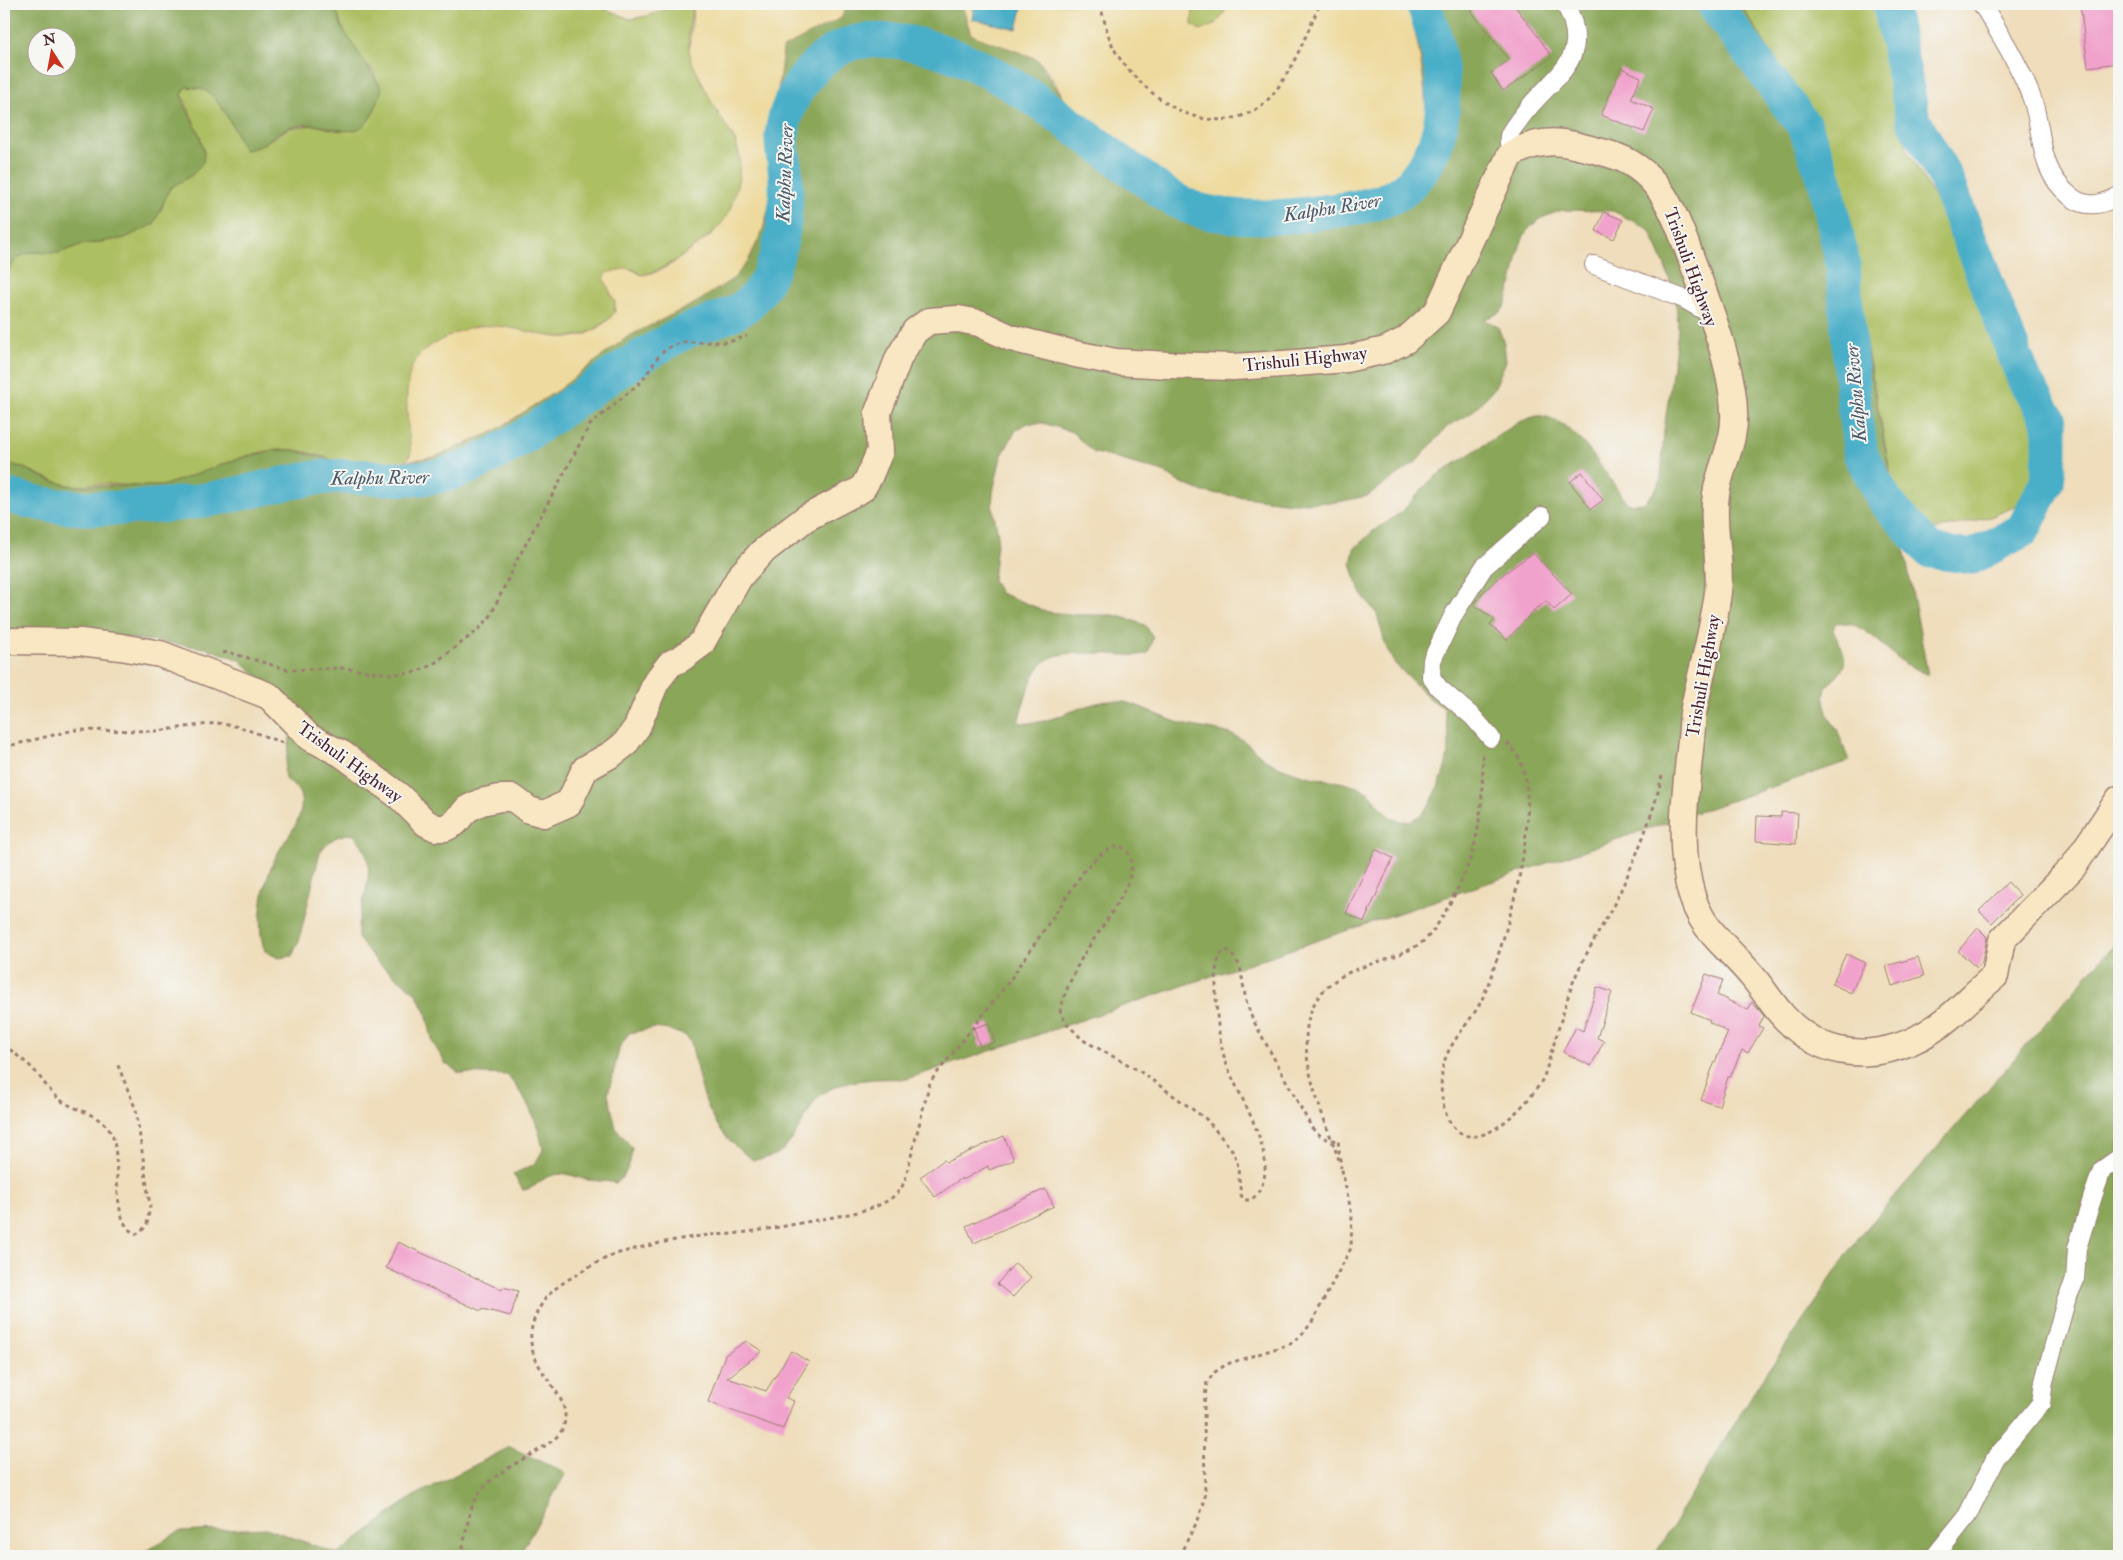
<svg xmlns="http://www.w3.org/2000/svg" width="2123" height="1560" viewBox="0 0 2123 1560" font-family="'IM FELL Double Pica',serif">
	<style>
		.green { fill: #adbf63; stroke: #7c6f47 }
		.forest { fill: #8aa659; stroke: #6a6242; fill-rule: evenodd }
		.sand { fill: #eeda9e; stroke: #9c7c64 }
		.water { fill: #49aec8; stroke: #4a667a }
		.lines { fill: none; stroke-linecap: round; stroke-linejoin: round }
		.river { stroke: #49aec8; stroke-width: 35 }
		.building { fill: #f1a2cc }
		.street-casing { stroke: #9c7e73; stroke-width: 20 }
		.secondary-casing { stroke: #9c7e73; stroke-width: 29 }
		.path { stroke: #9c7e73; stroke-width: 3; stroke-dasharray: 4 4; stroke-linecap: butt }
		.street { stroke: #fff; stroke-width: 18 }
		.secondary { stroke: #f9e7c3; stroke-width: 26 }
		.labels { text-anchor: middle; stroke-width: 4; stroke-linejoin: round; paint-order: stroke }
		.street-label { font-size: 18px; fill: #4a1f2b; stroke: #f6f6f2 }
		.water-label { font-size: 19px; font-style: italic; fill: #4a586a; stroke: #f6f6f2 }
	</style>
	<rect width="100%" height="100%" fill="#f6f6f2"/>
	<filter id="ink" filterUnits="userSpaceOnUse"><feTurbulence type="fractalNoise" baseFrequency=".02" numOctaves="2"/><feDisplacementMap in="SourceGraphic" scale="10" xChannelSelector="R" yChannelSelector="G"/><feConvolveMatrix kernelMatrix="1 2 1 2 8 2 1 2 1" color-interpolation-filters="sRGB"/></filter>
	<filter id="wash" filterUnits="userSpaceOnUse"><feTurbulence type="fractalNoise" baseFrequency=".0096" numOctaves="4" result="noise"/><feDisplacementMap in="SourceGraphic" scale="20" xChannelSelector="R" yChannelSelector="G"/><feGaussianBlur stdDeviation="1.12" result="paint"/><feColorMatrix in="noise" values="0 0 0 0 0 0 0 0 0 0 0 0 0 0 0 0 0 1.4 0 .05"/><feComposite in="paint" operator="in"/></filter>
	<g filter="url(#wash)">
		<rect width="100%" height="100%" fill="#efddbb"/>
		<g class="green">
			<path d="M335,4H593L630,19L647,16L680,4H694C690,21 685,43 692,60C702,90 722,113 735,141C746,162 738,199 726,218C719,228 710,235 701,242C682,256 665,270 642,275L633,269L604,279L615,302V312C584,349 546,337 505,327L411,451C410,459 405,461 399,464C360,479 330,453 292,450C250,446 212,473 173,484C149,490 122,483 98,484C91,484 85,486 79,486C51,486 30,465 4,463V276L17,258L31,252L58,253L81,245L125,238L162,209L166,194L170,187L192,175L200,136L182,94L186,87C191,88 198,87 202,89C220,96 236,133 244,150L260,146L289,128L313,125L340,131L375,74C357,53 340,31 335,4Z"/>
			<path d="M1193,4H1228C1223,18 1216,27 1200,30L1192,25Z"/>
			<polygon points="1740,4 1883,4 1883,23 1907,150 1956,236 2039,442 2039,475 2021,504 1990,517 1929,531 1898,511 1831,163 1806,108"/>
		</g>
		<g class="forest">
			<path d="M4,4H335L341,26L382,88C362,164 333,112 288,128C272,134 262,150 244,150C236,133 220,96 202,89C198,87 191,88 186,87L182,94L184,103L200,136L204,153L203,162L192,175L170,188L154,224L125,238L81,245L58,253L31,252L17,258L4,276ZM38,38H68V68H38Z"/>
			<path d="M848,4H962L971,34L1037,59L1070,108L1107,145L1175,184L1215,199L1248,205L1413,169C1437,119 1421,55 1408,4H1740L1806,108L1831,163L1928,675C1921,671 1913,668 1906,664C1885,651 1864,619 1835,623L1833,631C1848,656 1851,667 1826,686L1824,701L1828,716L1837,729L1849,761L907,1079C880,1078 840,1078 818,1097C814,1101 811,1108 808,1113C791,1140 788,1157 753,1160C706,1128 702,1093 691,1042L686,1036L669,1030L655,1028L629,1033L620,1046L608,1094L616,1128L632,1148C631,1162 628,1174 616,1183C607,1181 598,1181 588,1180C573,1177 568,1171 550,1176C540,1179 535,1189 523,1190L513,1174L535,1164L543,1150C538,1120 526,1098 507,1075L459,1073L446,1064L433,1043L426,1012L415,992L377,962L358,938C355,904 386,868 354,835C340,832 328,841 320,852L299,941L292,956L278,958L265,951C254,924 264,875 279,851C288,835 304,819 301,799C300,789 292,785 285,779L284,772L291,733L263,683L253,672L240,660L206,648L88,633L4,634V463L21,467L47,479L70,486H162L244,457L277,450H294L346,464L372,469H385L405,461L434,457L493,432L558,390L627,337L697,302L734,278L748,261L763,229L772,194V139L783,47L841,18ZM1563,210L1613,211L1649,229C1664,264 1678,291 1678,331L1664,430L1661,479L1654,492L1644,503L1628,504C1608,479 1578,421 1542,416C1535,415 1526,420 1519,422L1436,476L1423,488L1402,512L1372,532L1354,549L1351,563L1356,581L1363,596L1377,614L1386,647L1394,663L1430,699L1444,708C1446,720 1449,733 1449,745C1448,766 1432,818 1408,821C1384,825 1380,798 1364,790C1342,779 1316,781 1294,772C1286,769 1277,766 1269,762C1257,754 1246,740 1233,735C1214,728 1192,728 1174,721C1157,715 1142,706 1124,702C1089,694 1050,730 1018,722C1038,656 1038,650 1110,654C1124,655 1134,657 1148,653L1153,637L1145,625L1131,620L1114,615H1079L1048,612L1000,593L993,580L998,535L992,503L994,487L1001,457L1016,430L1028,423H1043L1072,432L1093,452L1164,472L1177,481L1203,492L1292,503L1338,502L1367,496L1415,463L1447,427L1471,413L1494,389L1506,361L1504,343L1498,327L1484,319C1489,317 1497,315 1501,311C1506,307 1507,299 1509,293C1523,250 1511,225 1563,210Z"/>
			<polygon points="2119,939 2119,1556 1654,1556 1754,1392 1859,1237"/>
			<polygon points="510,1447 566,1473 519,1556 137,1556 178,1532 266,1528 338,1554 412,1497"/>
		</g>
		<g class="sand">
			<path d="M694,4H848L841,18L783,48L772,139V194L763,229L748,261L734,278L697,302L627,337L558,390L493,432L434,457L405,461L410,456L411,451C408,427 401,379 417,358C423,349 432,345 441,340C453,334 466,327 480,326C530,322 575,362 615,312V302L604,279L606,273L628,268L642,275L657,272L672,264L712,234L725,219L731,207L739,179L740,158L736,142L712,103L691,60L689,49Z"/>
			<path d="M962,4H1193L1192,25L1200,30C1216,27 1223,18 1228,4H1408C1419,46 1438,128 1414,167C1401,187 1371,192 1350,195C1317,200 1282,209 1248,205C1209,201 1166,183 1132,162C1108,147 1086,129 1070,107C1060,94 1050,70 1038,60C1032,55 982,40 971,34Z"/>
		</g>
		<polygon class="water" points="975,4 1023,4 1017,29 972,19"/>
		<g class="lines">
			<g class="river">
				<polyline points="1714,4 1805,127 1825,180 1843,265 1853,396 1861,455 1886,502 1930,551 1972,557 2023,530 2047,482 2050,455 2050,421 2025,381 1945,177 1913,119 1890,4"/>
				<path d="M4,495C22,499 41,505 60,506C105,511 167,507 212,499C247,493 281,483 315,478C366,471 417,489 466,468C527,443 584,389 643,356C657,348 671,339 685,332C706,322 737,317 753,299C780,270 787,221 786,182C786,166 781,150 782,135C786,93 821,45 864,41C961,32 1052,112 1125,165C1148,181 1171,202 1198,210C1234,220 1285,218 1322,212C1345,209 1374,207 1396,195C1408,189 1414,180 1422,169C1455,121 1444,55 1423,4"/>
			</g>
		</g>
		<g id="blocks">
			<g class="building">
				<polygon points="1480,4 1513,4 1537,35 1552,57 1503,91 1491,73 1509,60 1471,11"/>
				<polygon points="2080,4 2119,4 2119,63 2088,67"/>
				<polygon points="1621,68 1641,77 1631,99 1654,109 1644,132 1601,115"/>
				<polygon points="1604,212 1623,220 1614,239 1596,231"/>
				<polygon points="1582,472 1603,500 1591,509 1570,482"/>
				<polygon points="1533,553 1572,594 1554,610 1546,601 1538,608 1537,607 1507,640 1490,625 1495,620 1474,605 1482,593 1506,572"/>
				<polygon points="1781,812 1798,813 1796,844 1756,841 1757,816 1781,817"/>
				<polygon points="1375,849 1393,858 1364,922 1346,913"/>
				<polygon points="2008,882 2020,895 1992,923 1979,911"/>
				<polygon points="1978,928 1987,937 1982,962 1977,968 1958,951"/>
				<polygon points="1846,954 1865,963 1851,993 1832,984"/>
				<polygon points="1918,957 1924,976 1892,986 1886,966"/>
				<polygon points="1706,974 1723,980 1717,995 1748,1010 1752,1002 1764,1016 1759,1026 1763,1028 1748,1053 1742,1050 1730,1077 1728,1077 1719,1106 1701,1100 1712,1069 1728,1032 1709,1022 1710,1020 1691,1012"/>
				<polygon points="1597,987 1612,992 1597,1038 1604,1041 1591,1066 1563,1052 1576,1027 1583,1031"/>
				<polygon points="989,1023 995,1042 980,1047 974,1028"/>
				<polygon points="1004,1136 1014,1160 989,1170 988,1166 963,1180 962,1178 935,1197 920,1177 944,1160 946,1162"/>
				<polygon points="1045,1189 1054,1206 974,1243 966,1226"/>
				<polygon points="398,1242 502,1290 503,1287 518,1291 511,1316 482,1309 481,1311 386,1268"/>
				<polygon points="1015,1263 1031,1277 1013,1297 997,1284"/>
				<polygon points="746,1341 762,1351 727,1378 766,1391 791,1351 809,1362 786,1398 794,1401 783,1429 708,1402 725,1355"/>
			</g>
		</g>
	</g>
	<g filter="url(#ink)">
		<use href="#blocks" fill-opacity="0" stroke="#9c7e73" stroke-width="1"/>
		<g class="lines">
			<g class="street-casing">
				<g id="street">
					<path d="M1982,4C1999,32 2017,61 2029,91C2046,129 2034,166 2070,196C2086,209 2102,205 2119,196"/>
					<path d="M1510,155C1510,149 1508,142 1509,136C1510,131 1516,124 1519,120C1547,78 1597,63 1565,4"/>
					<polyline points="1594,265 1684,299 1710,314"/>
					<polyline points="1491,738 1473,717 1439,688 1431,677 1432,660 1454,614 1484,567 1542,516"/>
					<polyline points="1935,1556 1967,1516 1995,1459 2041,1403 2044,1381 2066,1301 2075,1280 2077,1248 2093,1196 2102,1170 2119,1158"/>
				</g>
			</g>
			<g class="secondary-casing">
				<path id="secondary" d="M4,641L80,642L121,647L160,654L269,696L309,737L342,754L399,796L426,823L436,828H445L455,823L467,809L481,802L500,798H513L529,810L544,814L569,803L585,769L612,754L625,744L637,727L656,682L670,664L682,658L701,644L740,576L762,552L806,518L862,489L869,477L880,451L878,412L899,357L915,331L929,321L958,319L979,323L1011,338L1075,354L1116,362L1169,365L1233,367L1283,364L1346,359L1386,350L1406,340L1437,312L1510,155C1548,133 1570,144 1609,154C1656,167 1673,208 1688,250C1705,296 1733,365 1734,412C1736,441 1720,467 1716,494C1711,527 1722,559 1718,592C1713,633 1701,672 1693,713C1692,721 1692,730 1691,739C1687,781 1680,826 1686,868C1694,927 1717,935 1752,976C1763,989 1772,1004 1784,1017C1833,1070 1901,1059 1952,1015C1967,1002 1980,988 1995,976L2002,940L2073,867L2119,799"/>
			</g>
			<g class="path">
				<path d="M1100,4C1105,23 1109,44 1121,60C1152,101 1204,138 1255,110C1285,93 1306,34 1320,4"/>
				<polyline points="223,653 228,652 289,670 341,668 392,674 412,673 432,665 478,630 490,617 516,562 590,425 642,381 658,357 667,348 682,342 729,342 747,336"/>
				<path d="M1507,743C1556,783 1504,946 1483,997C1473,1021 1448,1041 1443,1067C1436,1100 1449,1155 1493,1130C1510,1120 1531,1099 1541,1082C1546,1073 1548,1063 1551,1053C1559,1029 1565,1003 1574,980C1587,949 1606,922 1620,892C1637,855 1653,815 1662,776"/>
				<polyline points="4,747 74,730 156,731 217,723 240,727 283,743"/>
				<path d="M4,1044C13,1053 24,1060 33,1069C44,1081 52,1097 67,1104C83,1112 103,1117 111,1133C123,1156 108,1223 136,1234L141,1232L147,1224L150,1206L136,1110L117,1063"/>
				<path d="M1339,1160C1320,1104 1273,1013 1344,975C1369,962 1397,959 1421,943C1433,934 1441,919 1448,907C1480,849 1482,819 1483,754"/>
				<path d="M461,1556C466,1537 467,1512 478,1495C495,1466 554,1450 563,1428C578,1387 506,1366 540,1307C548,1292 562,1283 576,1275C591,1265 610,1255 627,1251C653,1244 682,1238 709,1235C719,1234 729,1235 739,1233C765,1230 791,1225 817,1220C838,1216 860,1213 879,1205C892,1199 900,1193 905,1180L930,1082L1008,983L1082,874C1091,862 1122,828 1131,860C1137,884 1096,934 1084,954C1074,972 1065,991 1060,1011L1066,1023L1083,1040L1138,1070L1206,1119L1233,1151L1237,1161L1241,1195L1244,1200H1251C1290,1167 1237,1097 1225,1060C1218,1036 1216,1012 1216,988C1216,976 1215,961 1223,951H1229L1240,966L1246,1001L1252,1018L1312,1128C1321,1137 1326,1141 1338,1140L1341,1168"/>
				<polyline points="1179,1556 1198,1520 1205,1500 1204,1404 1207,1382 1215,1372 1227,1364 1290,1344 1301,1336 1312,1322 1351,1248 1352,1215 1341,1166"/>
			</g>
			<use href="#street" class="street"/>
			<use href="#secondary" class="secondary"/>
		</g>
	</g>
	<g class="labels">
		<g class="street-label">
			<text transform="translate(1691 267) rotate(70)" y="6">Trishuli Highway</text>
			<text transform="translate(1305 359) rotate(-6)" y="6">Trishuli Highway</text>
			<text transform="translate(1703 676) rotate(-80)" y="6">Trishuli Highway</text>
			<text transform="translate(350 762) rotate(36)" y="6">Trishuli Highway</text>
		</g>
		<g class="water-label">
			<text transform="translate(784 173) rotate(-88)" y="7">Kalphu River</text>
			<text transform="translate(1332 207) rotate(-9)" y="7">Kalphu River</text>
			<text transform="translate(1855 393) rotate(-95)" y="7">Kalphu River</text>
			<text transform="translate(380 477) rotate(-1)" y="7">Kalphu River</text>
		</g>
	</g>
	<rect width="2123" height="1560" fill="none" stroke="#f6f6f2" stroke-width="20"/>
	<g transform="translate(52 52) rotate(349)"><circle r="24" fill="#f6f6f2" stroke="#b1a0a2"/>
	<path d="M0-4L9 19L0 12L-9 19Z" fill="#c8321e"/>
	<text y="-8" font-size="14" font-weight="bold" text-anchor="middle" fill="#4a1f2b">N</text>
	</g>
</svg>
